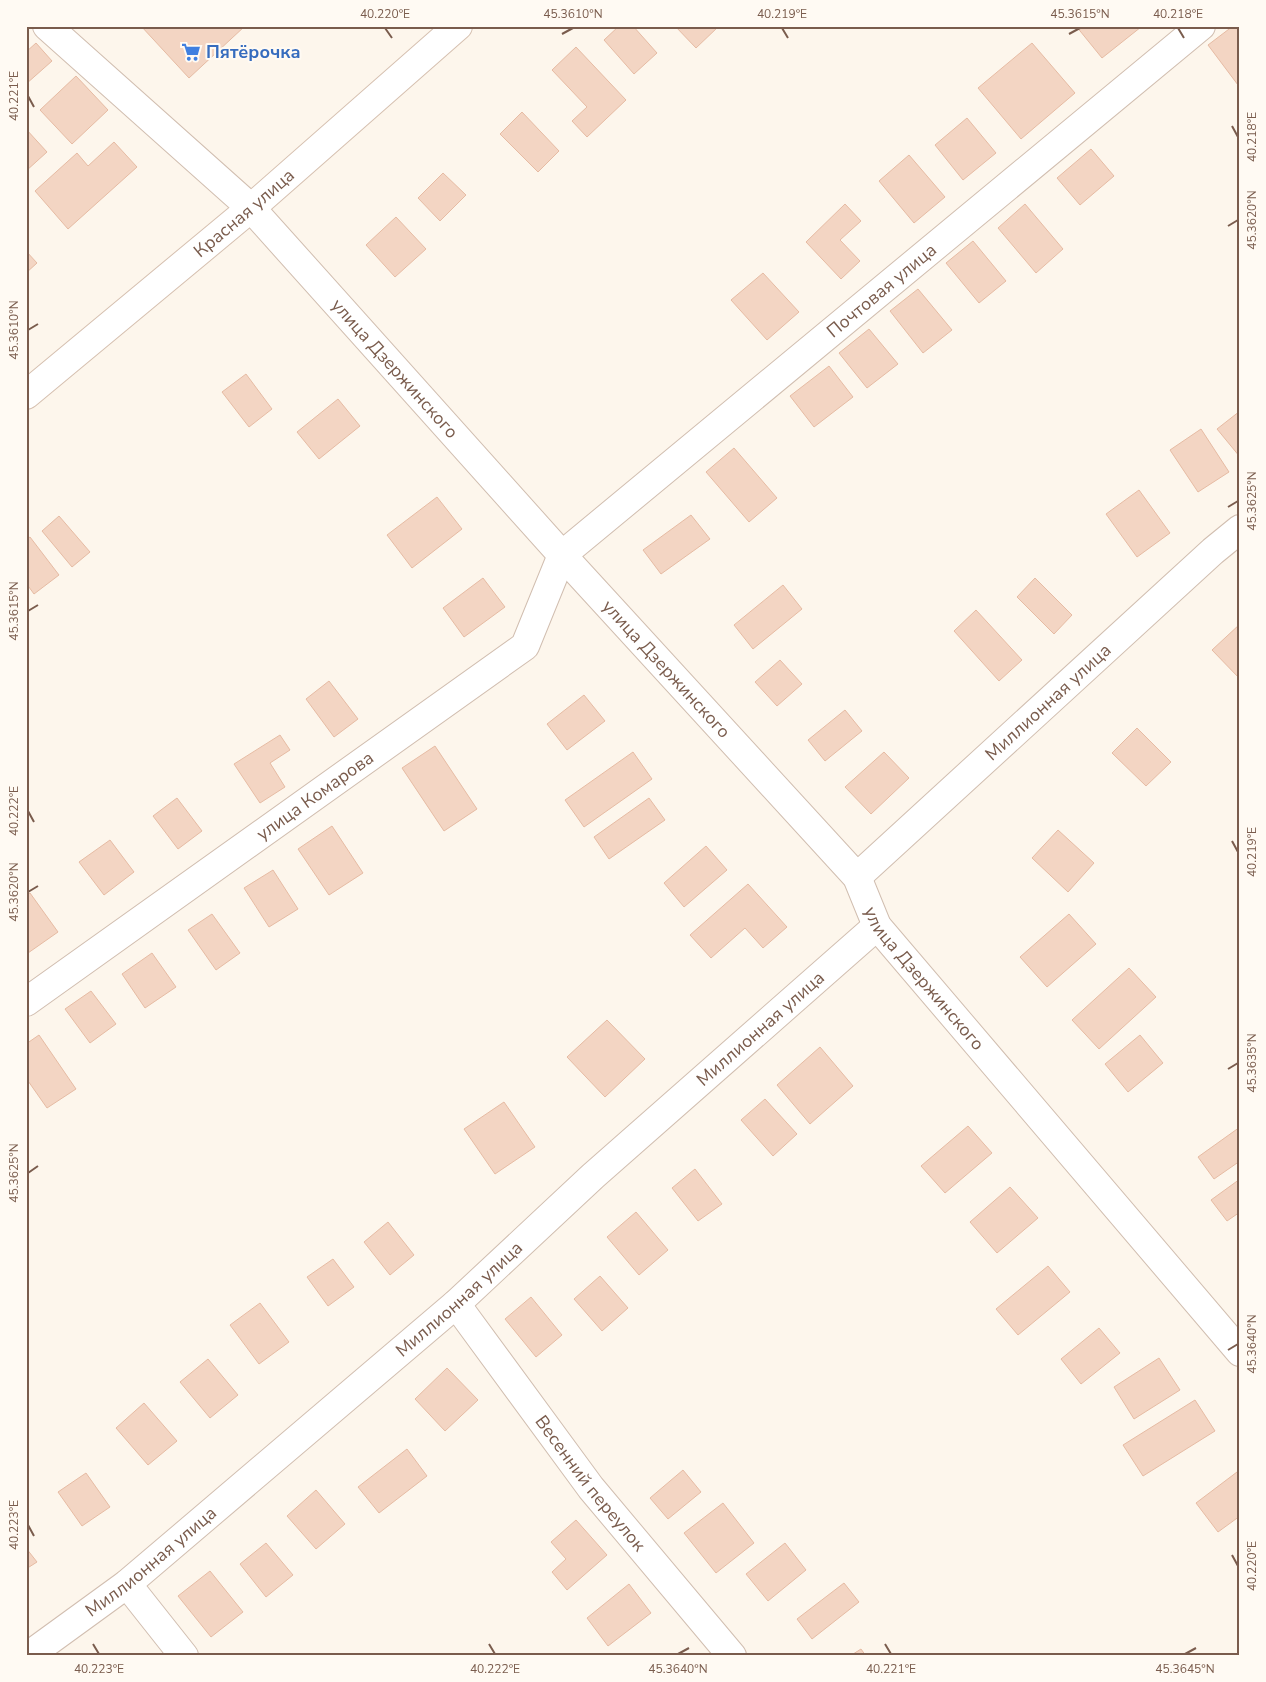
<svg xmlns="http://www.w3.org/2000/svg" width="1266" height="1682" viewBox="0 0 1266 1682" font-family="'Nunito Sans',sans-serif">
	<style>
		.building { fill: #f3d5c3; stroke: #e6bba3 }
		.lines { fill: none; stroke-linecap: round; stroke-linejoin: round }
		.street-casing { stroke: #d1beb0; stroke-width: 30 }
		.secondary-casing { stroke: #d6c0b0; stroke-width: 30 }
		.street { stroke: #fff; stroke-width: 28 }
		.secondary { stroke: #fff; stroke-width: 28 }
		.ticks { fill: none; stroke: #7a5c4d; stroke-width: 2 }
		.labels { text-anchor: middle; stroke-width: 4; stroke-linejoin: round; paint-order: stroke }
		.shop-label { font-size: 18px; font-weight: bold; fill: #366cbe; stroke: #fffaf3; text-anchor: start }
		.street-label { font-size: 18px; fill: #7a5c4d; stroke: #fffaf3 }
		.neatline { fill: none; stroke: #7a5c4d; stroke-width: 2 }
		.ticks-label { font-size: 12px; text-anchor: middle; fill: #7a5c4d }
	</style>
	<rect width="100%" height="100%" fill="#fdf6ec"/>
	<g class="building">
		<polygon points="141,26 245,26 189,78"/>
		<polygon points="619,26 633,26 657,53 634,74 604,40"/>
		<polygon points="675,26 718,26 718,27 696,48"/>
		<polygon points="1076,26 1140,26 1141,27 1102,58"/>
		<polygon points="1233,26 1240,26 1240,84 1238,85 1208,45"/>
		<polygon points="36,43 52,61 26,84 26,52"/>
		<polygon points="1032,43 1075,93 1021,139 978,88"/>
		<polygon points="576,47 626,100 587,137 572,121 587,107 552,70"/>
		<polygon points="76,76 108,110 72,144 40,110"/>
		<polygon points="522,112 559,151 538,172 500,134"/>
		<polygon points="967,118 996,153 963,180 935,145"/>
		<polygon points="26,129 47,152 26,171"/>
		<polygon points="114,142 137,167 68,229 35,191 77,153 88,166"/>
		<polygon points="1091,149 1114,176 1080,205 1057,178"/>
		<polygon points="909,155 945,197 914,223 879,181"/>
		<polygon points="443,173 466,195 440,221 418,198"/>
		<polygon points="845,204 861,221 840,240 860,261 841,279 806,242"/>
		<polygon points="1025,204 1063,249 1036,273 998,228"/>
		<polygon points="396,217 426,249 395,277 366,245"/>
		<polygon points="973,241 1006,281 979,303 946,263"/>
		<polygon points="26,251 37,263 26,273"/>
		<polygon points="763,273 799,312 767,340 731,300"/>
		<polygon points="918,289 952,330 923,353 890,311"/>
		<polygon points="869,329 898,364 867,388 839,353"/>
		<polygon points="829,366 853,397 814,427 790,396"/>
		<polygon points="246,374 272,409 249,427 222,392"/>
		<polygon points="338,399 360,426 319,459 297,432"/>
		<polygon points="1240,411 1240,457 1217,429"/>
		<polygon points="1201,429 1229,472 1198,492 1170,450"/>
		<polygon points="734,448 777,498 749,522 706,472"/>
		<polygon points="1139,490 1170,533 1137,557 1106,514"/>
		<polygon points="437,497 462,529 412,568 387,535"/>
		<polygon points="691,515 710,539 661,574 643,550"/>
		<polygon points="59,516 90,552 72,567 42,531"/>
		<polygon points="30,537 59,575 34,594 26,583 26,540"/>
		<polygon points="483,578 505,607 464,637 443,608"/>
		<polygon points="1035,578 1072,615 1054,634 1017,597"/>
		<polygon points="783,585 802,609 753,649 734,625"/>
		<polygon points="976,610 1022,660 999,681 954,631"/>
		<polygon points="1240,624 1240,679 1212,650"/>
		<polygon points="780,660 802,684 777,706 755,682"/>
		<polygon points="329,681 358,719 334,737 306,699"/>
		<polygon points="584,695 605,721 567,750 547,724"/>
		<polygon points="845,710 862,731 825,761 808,740"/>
		<polygon points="1137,728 1171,762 1146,786 1112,753"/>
		<polygon points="280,735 290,750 270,763 285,787 260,803 234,764"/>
		<polygon points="435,746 477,809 444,831 402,768"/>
		<polygon points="633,752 652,779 584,827 565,800"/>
		<polygon points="884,752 909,778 871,814 845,787"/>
		<polygon points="177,798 202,831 178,849 153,816"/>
		<polygon points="649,798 665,820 609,859 594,837"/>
		<polygon points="332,826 363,873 329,895 298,849"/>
		<polygon points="1058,830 1094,863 1068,892 1032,858"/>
		<polygon points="110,840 134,872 104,895 79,862"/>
		<polygon points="706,846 727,870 684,907 664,883"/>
		<polygon points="273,870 298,909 269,927 244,888"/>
		<polygon points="748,884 787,927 763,948 745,928 711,958 690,935"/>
		<polygon points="30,893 58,932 28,953 26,951 26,896"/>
		<polygon points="212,914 240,953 216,970 188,930"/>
		<polygon points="1069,914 1096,944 1047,987 1020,957"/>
		<polygon points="152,953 176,987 145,1008 122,974"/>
		<polygon points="1129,968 1156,997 1099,1049 1072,1020"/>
		<polygon points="91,991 116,1024 90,1043 65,1009"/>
		<polygon points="607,1020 645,1059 605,1097 567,1057"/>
		<polygon points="39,1035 76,1089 47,1108 26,1078 26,1044"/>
		<polygon points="1140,1035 1163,1063 1128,1092 1105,1064"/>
		<polygon points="820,1047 853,1086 810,1124 777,1085"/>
		<polygon points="765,1099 797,1134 773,1156 741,1120"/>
		<polygon points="504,1102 535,1147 495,1174 464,1129"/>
		<polygon points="968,1126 992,1153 945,1193 921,1166"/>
		<polygon points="1240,1127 1240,1161 1214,1179 1198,1157"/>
		<polygon points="695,1169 722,1204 698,1221 672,1188"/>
		<polygon points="1240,1179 1240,1212 1227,1221 1211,1200"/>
		<polygon points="1010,1187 1038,1218 997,1253 970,1222"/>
		<polygon points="636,1212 668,1250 639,1275 607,1237"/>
		<polygon points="388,1222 414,1255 390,1275 364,1242"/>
		<polygon points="333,1259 354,1287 328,1306 307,1277"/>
		<polygon points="1048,1266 1070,1292 1018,1335 996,1309"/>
		<polygon points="600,1276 628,1308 602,1331 574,1299"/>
		<polygon points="531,1297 562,1335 536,1357 505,1319"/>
		<polygon points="260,1303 289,1342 259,1364 230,1325"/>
		<polygon points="1099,1328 1120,1353 1081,1384 1061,1359"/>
		<polygon points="1159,1358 1180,1390 1134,1419 1114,1387"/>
		<polygon points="208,1359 238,1395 210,1418 180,1382"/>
		<polygon points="447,1368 478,1400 445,1431 415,1399"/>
		<polygon points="1195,1400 1215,1431 1143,1476 1123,1445"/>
		<polygon points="144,1403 177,1441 148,1465 116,1428"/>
		<polygon points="407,1449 427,1476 379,1513 358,1487"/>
		<polygon points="683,1470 701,1492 668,1519 650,1498"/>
		<polygon points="1237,1472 1240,1475 1240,1516 1218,1532 1196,1503"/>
		<polygon points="86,1473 110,1507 82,1526 58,1492"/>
		<polygon points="316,1490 345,1524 316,1549 287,1516"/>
		<polygon points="723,1503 754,1543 716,1573 684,1533"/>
		<polygon points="576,1520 607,1555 567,1590 552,1572 566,1559 551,1542"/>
		<polygon points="266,1543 293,1575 266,1597 240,1564"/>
		<polygon points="785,1543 806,1570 768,1601 746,1574"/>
		<polygon points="26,1548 37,1562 26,1569"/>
		<polygon points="210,1571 243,1612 211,1637 178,1596"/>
		<polygon points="844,1583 859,1602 812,1639 797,1619"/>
		<polygon points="629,1584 651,1613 608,1646 587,1618"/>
		<polygon points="861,1649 866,1656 850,1656"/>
	</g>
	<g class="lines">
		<g class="street-casing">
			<g id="street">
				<path id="s1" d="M47,26L251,208L562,555L857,877L877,926L1240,1352"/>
				<path id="s2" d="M857,877L1213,551L1240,529"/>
				<path id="s3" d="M26,1002L525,646L562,555L1201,26"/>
				<path id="s4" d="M456,1304L591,1488L732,1656"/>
				<polyline points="127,1584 184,1656"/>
				<path id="s5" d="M28,1656L127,1584L456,1304L593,1176L877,926"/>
			</g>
		</g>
		<g class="secondary-casing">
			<g id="secondary">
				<path id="s6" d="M26,395L251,208L458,26"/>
			</g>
		</g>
		<use href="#street" class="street"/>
		<use href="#secondary" class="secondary"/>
	</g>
	<path class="ticks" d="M385,28L392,38M782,28L788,38M1178,28L1184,38M562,34L573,28M1069,34L1080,28M28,96L34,107M1232,126L1238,137M1228,226L1238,220M28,330L38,324M1228,507L1238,501M28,611L38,605M28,811L34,822M1232,841L1238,852M28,892L38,886M1228,1069L1238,1063M28,1173L38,1166M1228,1350L1238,1344M28,1525L34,1536M1232,1555L1238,1566M93,1644L99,1654M489,1644L495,1654M885,1644L891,1654M678,1654L689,1648M1185,1654L1196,1648"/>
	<defs>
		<g id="supermarket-bare" transform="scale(1.5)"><path d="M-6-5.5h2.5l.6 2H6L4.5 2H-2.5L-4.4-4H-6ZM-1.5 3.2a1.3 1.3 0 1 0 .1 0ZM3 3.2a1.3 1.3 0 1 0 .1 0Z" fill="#3f7fe0" stroke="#fffaf3" stroke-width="2.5" paint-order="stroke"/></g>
	</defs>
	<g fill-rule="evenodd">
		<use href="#supermarket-bare" x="191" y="52"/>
	</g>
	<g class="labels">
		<g class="shop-label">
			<text x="206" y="58">Пятёрочка</text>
		</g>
		<g class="street-label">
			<text dy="6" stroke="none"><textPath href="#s6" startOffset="284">Красная улица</textPath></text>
			<text dy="6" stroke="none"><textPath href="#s3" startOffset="1126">Почтовая улица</textPath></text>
			<text dy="6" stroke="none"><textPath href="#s1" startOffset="489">улица Дзержинского</textPath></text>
			<text dy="6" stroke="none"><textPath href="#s1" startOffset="894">улица Дзержинского</textPath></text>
			<text dy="6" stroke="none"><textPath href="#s2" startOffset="259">Миллионная улица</textPath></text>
			<text dy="6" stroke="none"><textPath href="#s3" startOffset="355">улица Комарова</textPath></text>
			<text dy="6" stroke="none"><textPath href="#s1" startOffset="1299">улица Дзержинского</textPath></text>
			<text dy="6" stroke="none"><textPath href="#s5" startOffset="965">Миллионная улица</textPath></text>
			<text dy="6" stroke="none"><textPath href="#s5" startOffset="560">Миллионная улица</textPath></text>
			<text dy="6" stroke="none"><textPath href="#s4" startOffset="224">Весенний переулок</textPath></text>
			<text dy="6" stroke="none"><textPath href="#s5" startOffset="155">Миллионная улица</textPath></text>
		</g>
	</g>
	<rect width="1266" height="1682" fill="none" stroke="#fffaf3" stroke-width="55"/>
	<rect x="28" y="28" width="1210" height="1626" class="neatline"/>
	<g class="ticks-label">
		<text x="385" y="18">40.220°E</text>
		<text x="573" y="18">45.3610°N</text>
		<text x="782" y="18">40.219°E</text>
		<text x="1080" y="18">45.3615°N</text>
		<text x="1178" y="18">40.218°E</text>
		<text transform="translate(14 96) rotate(-90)" y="4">40.221°E</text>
		<text transform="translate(1252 137) rotate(-90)" y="4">40.218°E</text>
		<text transform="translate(1252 220) rotate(-90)" y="4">45.3620°N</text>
		<text transform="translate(14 330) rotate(-90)" y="4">45.3610°N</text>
		<text transform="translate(1252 501) rotate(-90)" y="4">45.3625°N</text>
		<text transform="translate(14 611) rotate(-90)" y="4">45.3615°N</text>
		<text transform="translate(14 811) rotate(-90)" y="4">40.222°E</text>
		<text transform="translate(1252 852) rotate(-90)" y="4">40.219°E</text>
		<text transform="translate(14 892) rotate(-90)" y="4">45.3620°N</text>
		<text transform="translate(1252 1063) rotate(-90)" y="4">45.3635°N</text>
		<text transform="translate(14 1173) rotate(-90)" y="4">45.3625°N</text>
		<text transform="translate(1252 1344) rotate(-90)" y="4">45.3640°N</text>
		<text transform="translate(14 1525) rotate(-90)" y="4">40.223°E</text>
		<text transform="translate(1252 1566) rotate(-90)" y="4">40.220°E</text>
		<text x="99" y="1673">40.223°E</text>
		<text x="495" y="1673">40.222°E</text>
		<text x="678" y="1673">45.3640°N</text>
		<text x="891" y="1673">40.221°E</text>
		<text x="1185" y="1673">45.3645°N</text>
	</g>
</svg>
